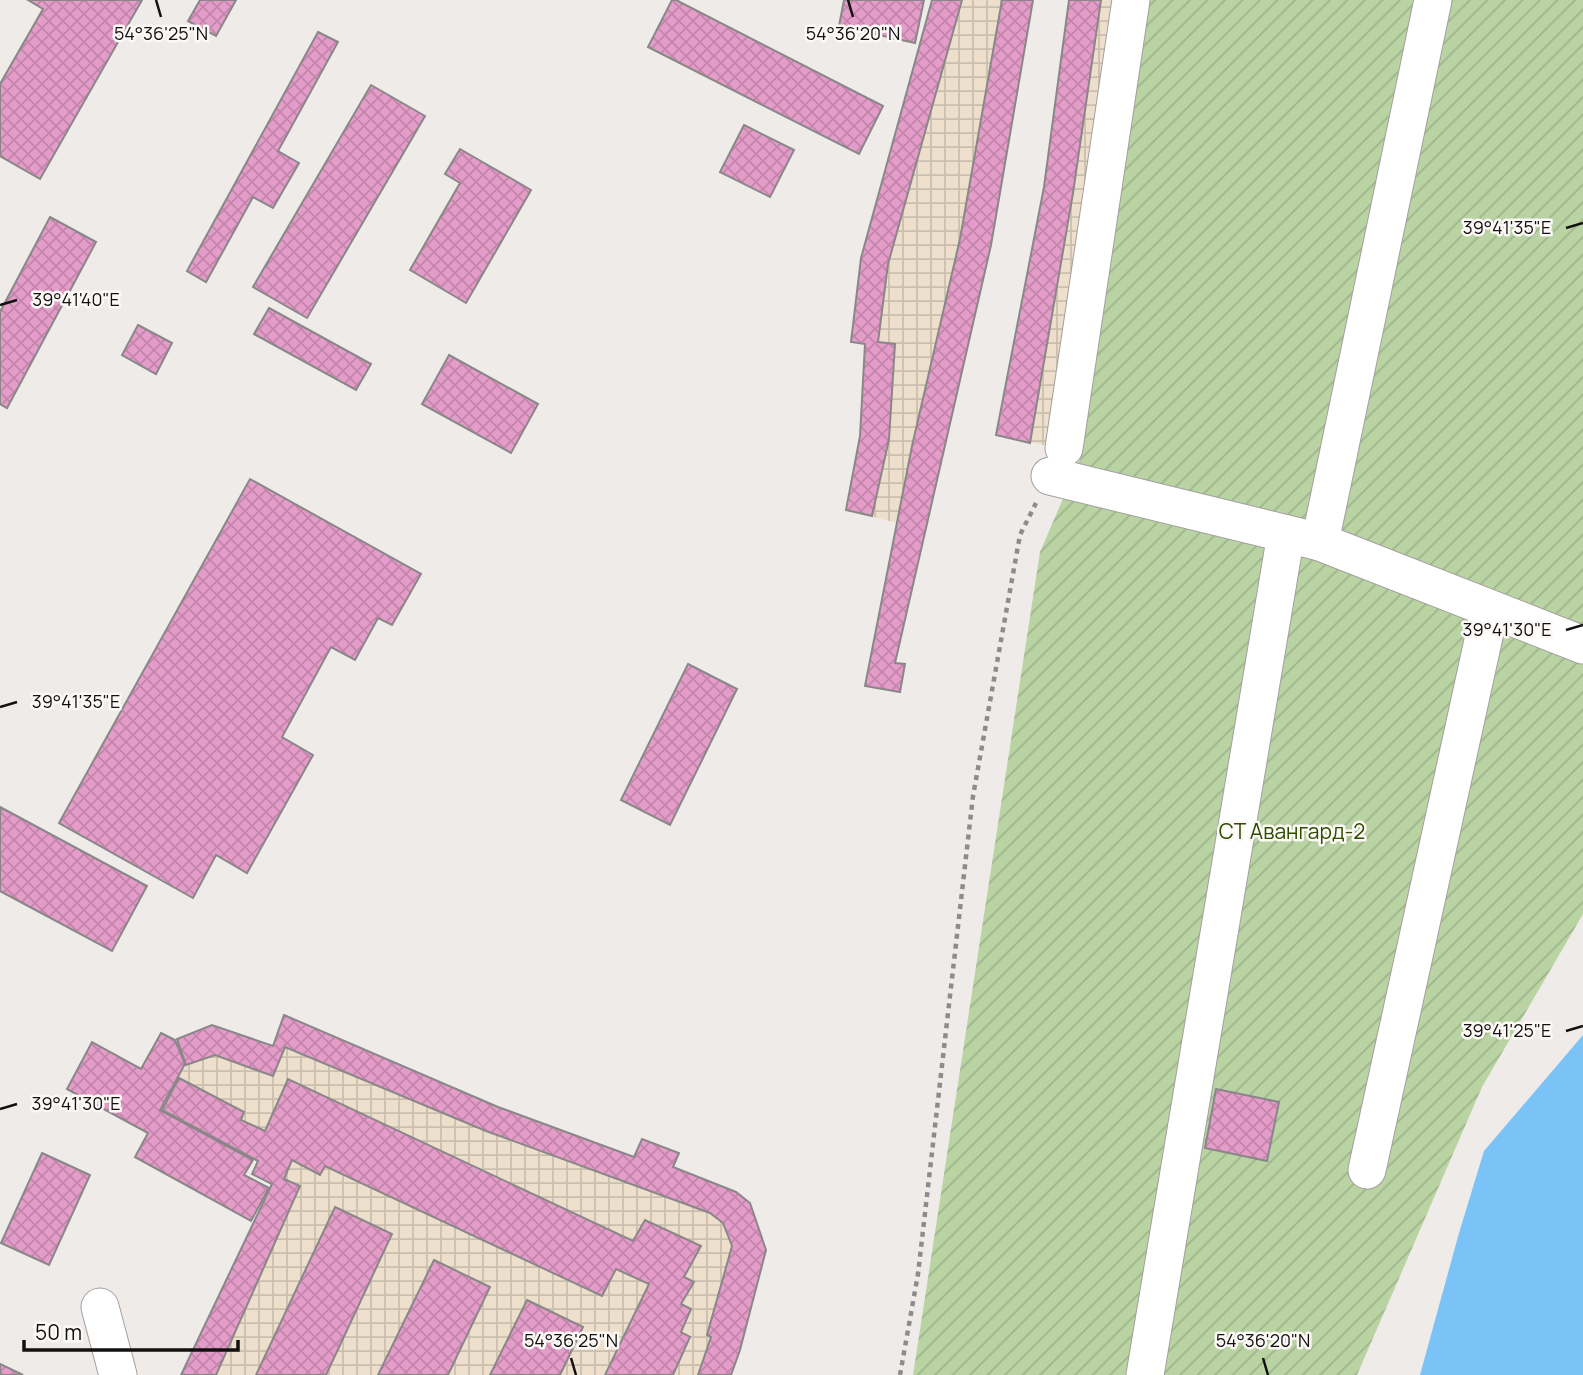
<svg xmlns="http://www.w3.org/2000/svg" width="1583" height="1375" viewBox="0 0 1583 1375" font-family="Manrope,sans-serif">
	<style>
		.industrial { fill: url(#industrial-grid) }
		.garden { fill: url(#garden-furrows) }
		.water { fill: #7bc3f6 }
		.building { fill: url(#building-cross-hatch); stroke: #898788; stroke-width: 2 }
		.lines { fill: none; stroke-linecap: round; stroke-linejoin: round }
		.minor-casing { stroke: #a3a09e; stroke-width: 39 }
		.path { stroke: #8e8c8a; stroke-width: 4.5; stroke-dasharray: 5 5; stroke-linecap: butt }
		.minor { stroke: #fff; stroke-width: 37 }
		.ticks { fill: none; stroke: #121110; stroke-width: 2.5 }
		.labels { text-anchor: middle; stroke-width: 5; stroke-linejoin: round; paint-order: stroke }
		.park-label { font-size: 21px; fill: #2e4d00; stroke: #fbf8f6 }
		.ticks-label { font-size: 18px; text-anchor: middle; fill: #121110; stroke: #fbf8f6; stroke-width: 5; stroke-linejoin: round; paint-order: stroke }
	</style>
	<defs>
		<pattern id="industrial-grid" width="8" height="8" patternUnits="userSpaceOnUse" patternTransform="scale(1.75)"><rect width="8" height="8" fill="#eddfcc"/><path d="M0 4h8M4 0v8" fill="none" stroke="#cabeae"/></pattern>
		<pattern id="garden-furrows" width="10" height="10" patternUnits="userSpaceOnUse" patternTransform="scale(1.75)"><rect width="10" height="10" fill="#b9d3a3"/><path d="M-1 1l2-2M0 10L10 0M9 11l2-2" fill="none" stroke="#9eb48b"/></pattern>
		<pattern id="building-cross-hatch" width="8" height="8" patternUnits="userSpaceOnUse" patternTransform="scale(1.75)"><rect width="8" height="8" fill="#e49cc8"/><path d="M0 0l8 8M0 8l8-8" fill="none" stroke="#c385ab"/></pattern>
	</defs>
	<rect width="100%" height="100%" fill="#eeebe9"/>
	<g class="industrial">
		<polygon points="932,0 1033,0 991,245 895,662 905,664 900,692 865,686 897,523 846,510 860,436 865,344 851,342 861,258"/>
		<polygon points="1069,0 1125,0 1049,446 996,435 1044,187"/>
		<polygon points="284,1015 498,1107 634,1157 642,1139 679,1153 674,1167 736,1192 750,1203 731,1375 181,1375 272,1184 252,1174 257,1161 162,1110 186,1065 177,1039 212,1025 273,1046"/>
	</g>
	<polygon class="garden" points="1148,0 1583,0 1583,914 1482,1087 1357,1375 913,1375 1040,552 1081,457"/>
	<polygon class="water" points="1583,1035 1583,1375 1420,1375 1459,1233 1484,1151"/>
	<g class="building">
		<polygon points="28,0 142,0 40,179 0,156 0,84 43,9"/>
		<polygon points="200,0 236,0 216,36 188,21"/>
		<polygon points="672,0 676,0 883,106 859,154 648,47"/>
		<polygon points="844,0 924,0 915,43 839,26"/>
		<polygon points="932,0 962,0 888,264 878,342 895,344 889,439 872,516 846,510 860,436 865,344 851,342 861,258"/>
		<polygon points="1002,0 1033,0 991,245 895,663 905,664 900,692 865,686 912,446 960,239"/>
		<polygon points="1069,0 1101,0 1073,193 1030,443 996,435 1044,187"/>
		<polygon points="318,32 338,42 278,151 299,163 273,208 253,197 206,282 187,271"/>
		<polygon points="371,85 425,116 307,318 253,287"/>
		<polygon points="744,125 794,150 770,197 720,172"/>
		<polygon points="460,149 531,190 466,303 410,270 460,183 445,174"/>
		<polygon points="50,217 96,242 7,408 0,404 0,312"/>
		<polygon points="269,308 371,364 356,390 254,334"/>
		<polygon points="138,325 172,343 156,374 122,355"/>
		<polygon points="449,355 538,404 511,453 422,404"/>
		<polygon points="250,479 421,574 392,625 378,618 355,660 331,647 282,737 313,755 247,873 216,855 193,898 59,823"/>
		<polygon points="688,664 737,689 670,825 621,800"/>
		<polygon points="0,807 147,886 112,951 0,891"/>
		<polygon points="284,1015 498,1107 634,1157 642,1139 679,1153 673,1167 736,1192 750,1203 766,1250 740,1350 731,1375 698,1375 711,1337 707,1335 732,1246 723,1223 710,1213 486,1131 285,1047 273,1076 215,1055 186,1065 177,1039 212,1025 273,1046"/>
		<polygon points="161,1033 175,1040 185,1064 160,1110 253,1160 244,1175 269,1188 251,1221 135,1157 148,1133 67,1089 92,1042 141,1069"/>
		<polygon points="179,1078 244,1112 241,1120 265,1131 288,1079 633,1241 645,1220 701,1246 684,1277 694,1282 681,1304 691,1309 681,1332 690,1337 673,1375 605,1375 649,1284 616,1269 602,1296 325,1166 320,1175 292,1160 284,1179 300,1186 216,1375 181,1375 272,1184 252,1174 258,1161 162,1110"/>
		<polygon points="1216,1089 1279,1102 1267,1161 1205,1148"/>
		<polygon points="42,1153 90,1175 49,1265 1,1243"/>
		<polygon points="335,1207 392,1234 326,1375 256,1375"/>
		<polygon points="434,1260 490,1287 448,1375 378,1375"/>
		<polygon points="527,1300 583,1327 560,1375 490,1375"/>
		<polygon points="0,1364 23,1375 0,1375"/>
	</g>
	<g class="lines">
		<g class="minor-casing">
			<g id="minor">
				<polyline points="1064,448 1131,0"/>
				<polyline points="1050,476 1320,542 1583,645"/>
				<polyline points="1320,542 1433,0"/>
				<polyline points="1367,1170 1490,609"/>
				<polyline points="100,1307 118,1375"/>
				<polyline points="1145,1375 1286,534"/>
			</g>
		</g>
		<polyline class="path" points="900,1375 918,1274 973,796 1020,535 1036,503"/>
		<use href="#minor" class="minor"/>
	</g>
	<path class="ticks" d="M156,0L161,17M848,0L853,17M1566,228L1583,223M0,305L17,300M1566,630L1583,625M0,707L17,702M1566,1031L1583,1026M0,1109L17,1104M571,1358L576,1375M1263,1358L1268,1375"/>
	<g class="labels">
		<g class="park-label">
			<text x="1292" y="839">СТ Авангард-2</text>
		</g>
	</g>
	<g class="ticks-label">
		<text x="161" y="40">54°36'25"N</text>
		<text x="853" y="40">54°36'20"N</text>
		<text x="1507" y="234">39°41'35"E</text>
		<text x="76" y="306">39°41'40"E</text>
		<text x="1507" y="636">39°41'30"E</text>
		<text x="76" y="708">39°41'35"E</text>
		<text x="1507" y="1037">39°41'25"E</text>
		<text x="76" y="1110">39°41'30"E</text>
		<text x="571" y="1347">54°36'25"N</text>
		<text x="1263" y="1347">54°36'20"N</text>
	</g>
	<path d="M24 1340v10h214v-10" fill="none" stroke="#121110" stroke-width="3.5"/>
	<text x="35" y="1340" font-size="21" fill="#121110" stroke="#fbf8f6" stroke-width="5" paint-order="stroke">50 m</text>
</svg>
